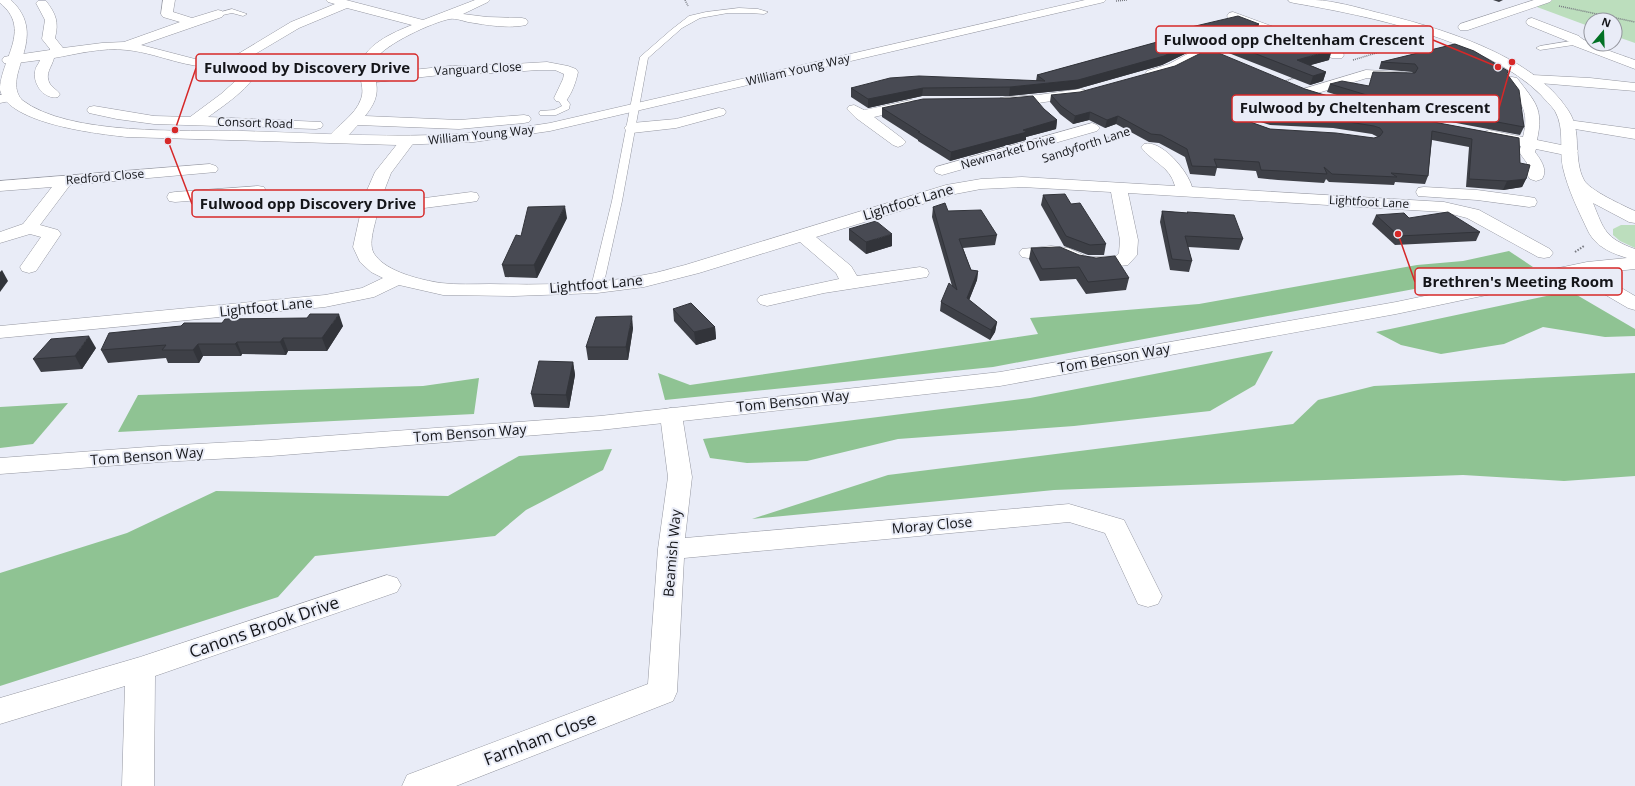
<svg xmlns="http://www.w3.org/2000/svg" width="1635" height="786" viewBox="0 0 1635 786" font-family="'Open Sans',sans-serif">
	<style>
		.green { fill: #bcdebd }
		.forest { fill: #8fc393 }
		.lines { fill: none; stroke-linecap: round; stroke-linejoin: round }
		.service-casing { stroke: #9597a1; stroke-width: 1 }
		.minor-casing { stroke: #9597a1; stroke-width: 1 }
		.secondary-casing { stroke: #9597a1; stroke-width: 1 }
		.path-far1 { stroke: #777980; stroke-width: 1.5; stroke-dasharray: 1 1; stroke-linecap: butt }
		.path { stroke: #777980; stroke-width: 2; stroke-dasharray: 1.5 1.5; stroke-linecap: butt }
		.service { fill: #fff; fill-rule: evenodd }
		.minor { fill: #fff; fill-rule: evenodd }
		.secondary { fill: #fff; fill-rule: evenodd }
		.wall { fill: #3e4047; fill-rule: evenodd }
		.shaded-wall { fill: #32343a }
		.building { fill: #484a53; stroke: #32343a; fill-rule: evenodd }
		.labels { text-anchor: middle; stroke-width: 4; stroke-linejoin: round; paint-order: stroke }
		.far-street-label { font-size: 12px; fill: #141519; stroke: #e9ecf7 }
		.street-label { font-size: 14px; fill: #141519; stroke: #e9ecf7 }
		.near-street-label { font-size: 17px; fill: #141519; stroke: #e9ecf7 }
		.leader { fill: none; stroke: #d62828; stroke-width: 1.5 }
		.callout-dot { fill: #d62828; stroke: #e9ecf7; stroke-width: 1.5 }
		.callout { fill: #e9ecf7; stroke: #d62828; stroke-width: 1.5 }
		.callout-label { font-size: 15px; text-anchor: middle; font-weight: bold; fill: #141519 }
	</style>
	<rect width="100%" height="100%" fill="#e9ecf7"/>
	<g class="green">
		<polygon points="1546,0 1635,0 1635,43 1615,36 1615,20 1591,20 1591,27 1537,7 1538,2"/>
		<polygon points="1621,225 1635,225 1635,248 1620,241 1613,235 1613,229"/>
	</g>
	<g class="forest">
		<polygon points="1509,251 1533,267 993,367 665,400 658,373 690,385 1038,334 1030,318 1199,304 1417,265 1463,261"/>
		<polygon points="1570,291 1635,329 1635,336 1605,337 1543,327 1504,344 1441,354 1401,345 1376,332"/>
		<polygon points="1273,351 1255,385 1210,411 1074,426 898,439 807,461 747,463 710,458 703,439 1030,398"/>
		<polygon points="1635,373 1635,476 1564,481 1463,475 1054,490 752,519 888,475 1293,424 1318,400 1374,386"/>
		<polygon points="479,378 474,414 118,432 138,395 423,386"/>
		<polygon points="68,403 33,444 0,448 0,407"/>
		<polygon points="612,449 603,470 526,510 495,536 315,556 278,597 0,686 0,573 127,533 216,491 448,496 519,456"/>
	</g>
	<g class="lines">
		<g class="service-casing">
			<g id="service">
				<polygon points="739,8 758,9 768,12 764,14 750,13 728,13 700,18 682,28 648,58 622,201 603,287 601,289 593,289 591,287 612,201 640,57 671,30 689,16 706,12"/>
				<polygon points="232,9 247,14 243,16 232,13 218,16 214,14"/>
				<polygon points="1577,40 1581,42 1580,44 1540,50 1536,48 1540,46"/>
				<polygon points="561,95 564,96 570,104 569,109 556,115 540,115 539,113 540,111 554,110 562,106 557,98"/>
			</g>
		</g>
		<g class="minor-casing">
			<g id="minor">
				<path d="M163,0H175L173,12L192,18L218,10L222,11L224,14L222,17L141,45L195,59H221L238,54L291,22L335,4L328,2L326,0H346L423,20L475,0H490L488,2L463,14L487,17L522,18L526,19L528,22L526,25C509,29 486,25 468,22C463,21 456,18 450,19C433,22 385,44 376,59C374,64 373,69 374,74L450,66L497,65L547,62L568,66L576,69L578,72C576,82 572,93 566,101L561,102L556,101L554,98L563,79L564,74L555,70H538L497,73L450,74L376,82C379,96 373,106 365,116L459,120L524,115L529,116L531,119L529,122L524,123L459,129L358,125C350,133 342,145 330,142L327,139C337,125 355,116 361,99C365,88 359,80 360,69C361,46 394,32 412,25L347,8L299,28L245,60L255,70C258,83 219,109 208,117L321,122L323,125L321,128L316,129L154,124L117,119L89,113L87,110L89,107L94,106L154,116L190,117L221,94L241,76L242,71L232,64C194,74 164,54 127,50C103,47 77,54 54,58C52,67 44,74 50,84C53,88 57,90 60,94L58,97C45,100 33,85 35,72C35,67 39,64 40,60L9,64L4,63L2,60L4,57L9,56L50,50V49L42,39L45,20L36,3L38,1H46C56,14 59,22 55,38L63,48L102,43L124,42L180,22L163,17L161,14Z"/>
				<polygon points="1534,0 1552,0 1550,2 1468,30 1460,30 1458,27 1460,24"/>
				<polygon points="1233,12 1342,52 1344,55 1342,58 1332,58 1229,19 1227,16 1229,13"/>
				<path d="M1532,18L1579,36C1584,43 1624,56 1635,60V69L1572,45L1570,42L1528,25L1526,22L1528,19Z"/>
				<path d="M1255,34L1259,35L1261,38L1259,41C1241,46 1220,49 1202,57C1187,64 1164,81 1147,77L1145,74L1147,71L1169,64L1193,51Z"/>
				<polygon points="1366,70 1402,72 1407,73 1409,76 1407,79 1402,80 1367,78 1308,96 1303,95 1301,92 1303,89"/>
				<polygon points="1532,75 1590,78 1635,83 1635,91 1527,82 1525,79 1527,76"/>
				<path d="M1512,77L1517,78C1535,102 1544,108 1537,140L1576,148L1578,151L1576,154L1570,156L1536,149L1535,152C1541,160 1548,170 1542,179L1536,181L1530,179L1528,176L1527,163L1519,152L1521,146L1484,138L1481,135L1484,132L1489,130L1523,137C1530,108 1520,103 1505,81L1507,78Z"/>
				<polygon points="1080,89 1085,90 1087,93 1085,96 1038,103 1005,105 1000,104 998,101 1000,98 1005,97 1038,95"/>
				<polygon points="10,93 15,94 17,97 15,100 0,103 0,95"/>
				<polygon points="911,100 916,101 918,104 916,107 874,117 903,139 906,142 903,145 898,147 893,145 856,118 847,109 849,106 854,105 864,110"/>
				<polygon points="719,108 724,109 726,112 724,115 676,128 632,133 627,131 624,128 627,125 632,123 676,119"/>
				<polygon points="1568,120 1635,129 1635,139 1563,127 1561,124 1563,121"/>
				<polygon points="1092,123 1097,125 1100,128 1097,131 942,175 936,173 934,170 936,167"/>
				<path d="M407,136L412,138L415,141L391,173L379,204L471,192L477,193L479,197L477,201L471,202L377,214C375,226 367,245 375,255C387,272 421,280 441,283C457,285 474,284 490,284C540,285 594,285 644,275C658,273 672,268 685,265L946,185L981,179L1022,177L1175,186C1170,166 1152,162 1141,147L1144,144C1161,139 1188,171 1192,187L1444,202L1479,210L1550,249L1553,253L1550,257L1544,258L1538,257L1467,218L1444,212L1128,193L1138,240L1137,255L1128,265L1094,269L1077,266L1058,257L1028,258L1022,257L1019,253L1022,249L1051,246L1068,248L1088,257L1116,256L1119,253L1120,240L1111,192L1022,187L981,189L955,194L816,237L851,266L857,276L920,267L927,269L929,273L927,277L824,293L767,306L760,304L757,300L760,296L839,279L836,273L800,242L699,273L644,287L597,293L514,296L443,295L399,285L374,297L325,307L0,338V326L325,295L362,288L383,278L371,272L360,262L353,247L364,197L375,172L402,138Z"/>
				<polygon points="210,164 216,166 218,169 216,172 70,185 40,225 58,230 61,234 36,271 29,273 22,271 20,267 41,237 30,234 0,243 0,232 23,224 52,187 0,191 0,181"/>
				<polygon points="258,186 264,187 266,191 264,195 175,202 169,201 167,197 169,193 175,192"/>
				<polygon points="1424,187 1477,190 1529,197 1535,198 1537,202 1535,206 1529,207 1477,200 1418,196 1416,192 1418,188"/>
				<polygon points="1599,277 1606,279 1635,296 1635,310 1628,308 1592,287 1589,283 1592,279"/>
				<polygon points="671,408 679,410 682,415 692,477 685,538 1069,504 1124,520 1162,596 1158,604 1148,607 1138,604 1105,533 1069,522 684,558 677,692 673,701 456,786 402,786 407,775 648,684 658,549 668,477 660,415 663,410"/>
				<polygon points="387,575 397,578 401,585 397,592 155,676 154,786 122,786 125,686 0,724 0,698 140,657"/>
			</g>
		</g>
		<g class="secondary-casing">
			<g id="secondary">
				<path d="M0,0H11C51,38 0,75 22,100C69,136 185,130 243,131C307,133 371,137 434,135C473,134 512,129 550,123L1085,0H1106L1104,2L1100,3L550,131L474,142L397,145L127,137C99,134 8,124 0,90C0,60 33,29 0,3Z"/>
				<path d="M1288,0C1297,0 1306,0 1315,0C1335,1 1356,7 1375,12C1437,27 1532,54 1568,110C1575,120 1577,133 1577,145C1578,156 1578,169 1584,180C1589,190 1624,206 1635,211V223L1629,222L1593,203C1604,230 1605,238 1635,249V269L1587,274L1396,314L1000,386L600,430L271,456L161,462L0,474V458L161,446L271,440L600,416L1000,372L1396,302L1587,262L1627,258C1611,253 1597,247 1589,233C1579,212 1568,190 1563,168C1559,149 1565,129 1555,111C1551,105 1545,100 1541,95C1486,40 1369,16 1294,3L1290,2Z"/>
			</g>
		</g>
		<g class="path-far1">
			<polyline points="685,0 688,6"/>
			<polyline points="1116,1 1127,0"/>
			<polyline points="1559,6 1635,22"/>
			<polyline points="1353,60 1413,42"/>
			<polyline points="1282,82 1294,78"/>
		</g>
		<g class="path">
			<polyline points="1107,138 1131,130"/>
			<polyline points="1575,252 1584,246"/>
		</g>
		<use href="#service" class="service"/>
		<use href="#minor" class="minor"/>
		<use href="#secondary" class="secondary"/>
	</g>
	<g class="wall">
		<polygon points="1493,0 1503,0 1499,2"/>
		<polygon points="1187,28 1257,32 1193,50 1162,65 1077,89 1009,96 922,96 868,108 851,97 851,88 1036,81 1037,75 1161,41 1162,37 1186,30"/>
		<polygon points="1228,43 1329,60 1310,65 1326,72 1323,81 1310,85 1226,52"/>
		<polygon points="1455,44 1507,74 1524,127 1520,135 1387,110 1327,92 1330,84 1368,86 1413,73 1412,72 1379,69 1381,62"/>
		<path d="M1305,89L1380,112L1519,138L1520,163L1526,179L1522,187L1503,190L1466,187L1469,147L1432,140L1428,176L1425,184L1395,182L1394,185L1329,182L1326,179L1324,183L1278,180L1258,178L1256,171L1217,168L1215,176L1190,174L1185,157L1159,143L1149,142L1116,124L1105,128L1089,120L1073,124L1060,114L1050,102L1051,95ZM1238,116H1242L1270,125L1333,128L1372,134L1378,137L1374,138L1270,129L1239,118Z"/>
		<polygon points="882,108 1044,109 1057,120 1056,129 1026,137 1026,140 950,161 918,141 918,140 882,117"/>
		<polygon points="1043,195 1071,204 1106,244 1104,255 1088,255 1064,246 1041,205"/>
		<polygon points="933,207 997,235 995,245 963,248 971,270 978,271 977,280 969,300 997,322 995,332 990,340 940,311 941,302 952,286 932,217"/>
		<polygon points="1162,211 1187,213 1187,212 1243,239 1239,250 1188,247 1192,261 1189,272 1170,270 1160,222"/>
		<polygon points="1376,215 1409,218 1480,232 1476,241 1395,245 1372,224"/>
		<polygon points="567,218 537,278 505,277 502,265 521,236"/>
		<polygon points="849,229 892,246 866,254 849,240"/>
		<polygon points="1031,248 1129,278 1126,290 1086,294 1076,279 1040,281 1029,259"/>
		<polygon points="673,309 715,327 716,339 696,345 674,321"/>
		<polygon points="307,318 343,326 327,351 288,351 286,355 242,354 241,356 203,356 199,363 168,363 166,358 108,363 101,350 222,323"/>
		<polygon points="633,328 628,360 588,360 586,347"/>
		<polygon points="96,348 82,369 41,372 33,359"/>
		<polygon points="573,362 575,375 569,408 534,407 531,394"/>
	</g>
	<g class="shaded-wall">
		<polygon points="1259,24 1257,32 1193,50 1162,65 1077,89 1009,96 1010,87 1078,80 1195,41"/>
		<polygon points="1332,50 1329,60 1297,69 1297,60"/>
		<polygon points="1326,72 1323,81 1310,85 1313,76"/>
		<polygon points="923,88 922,96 868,108 868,99"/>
		<polygon points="1245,108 1242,116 1237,117 1236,112 1239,109"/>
		<polygon points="1090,112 1089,120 1073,124 1075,116"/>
		<polygon points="1118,116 1116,124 1105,128 1107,120"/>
		<polygon points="1057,120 1056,129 1026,137 1026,140 950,161 951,152 1023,130"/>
		<polygon points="1526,179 1522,187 1503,190 1507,181"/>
		<polygon points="565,206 567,218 537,278 534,265"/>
		<polygon points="892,234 892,246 866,254 866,242"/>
		<polygon points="2,270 8,281 0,292 0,272"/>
		<polygon points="978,271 977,280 966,308 967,298"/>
		<polygon points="339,314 343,326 327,351 322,338"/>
		<polygon points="632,316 633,328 628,360 626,347"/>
		<polygon points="997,322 995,332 990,340 991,330"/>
		<polygon points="715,327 716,339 696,345 694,332"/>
		<polygon points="89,336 96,348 82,369 75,356"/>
		<polygon points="283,338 288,351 286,355 280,342"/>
		<polygon points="237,342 242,354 241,356 235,344"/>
		<polygon points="198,344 203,356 199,363 193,350"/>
		<polygon points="573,362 575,375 569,408 566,395"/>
	</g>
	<g class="building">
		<polygon points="1238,16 1259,24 1195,41 1164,56 1078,80 1010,87 923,88 868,99 851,88 890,78 919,76 1045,81 1037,75 1168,39 1162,37 1190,30 1187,28"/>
		<polygon points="1275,29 1332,50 1297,60 1326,72 1313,76 1228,43"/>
		<polygon points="1455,44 1474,51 1508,71 1507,74 1519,90 1524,127 1390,102 1330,84 1342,81 1369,86 1373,72 1415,73 1418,68 1415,64 1381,62"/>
		<path d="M1209,49L1305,89L1380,112L1519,138L1520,163L1530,165L1526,179L1507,181L1469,179L1472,139L1432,131L1428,176L1391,173L1397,177L1332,174L1324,167L1327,174L1281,171L1261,170L1259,162L1214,159L1217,167L1192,166L1187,149L1161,135L1151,134L1118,116L1107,120L1090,112L1075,116L1061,106L1051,95L1080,92L1175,66ZM1245,108L1273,117L1336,120L1374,126L1380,128L1383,132L1380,136L1374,138L1336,133L1270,129L1239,118L1236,112L1239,109Z"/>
		<polygon points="1033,96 1044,109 1057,120 1023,130 1027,132 951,152 918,132 920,132 882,108 923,99 1010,98"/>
		<polygon points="1065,194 1071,204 1080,203 1106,244 1090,245 1066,236 1043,195"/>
		<polygon points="945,203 948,211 981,210 997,235 959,239 971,270 978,271 967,298 997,322 991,330 941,302 949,283 957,290 933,207"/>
		<polygon points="565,206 534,265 502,265 516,235 521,236 528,207"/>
		<polygon points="1162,211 1188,213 1187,212 1234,215 1243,239 1185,236 1192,261 1172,259"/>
		<polygon points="1448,212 1480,232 1399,236 1376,215 1404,213 1409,218"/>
		<polygon points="876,221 892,234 866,242 849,229"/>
		<polygon points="1060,247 1079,255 1096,258 1115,256 1129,278 1088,282 1079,267 1042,269 1031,248"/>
		<polygon points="691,303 715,327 694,332 673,309"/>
		<polygon points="310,314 339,314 322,338 283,338 280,342 237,342 235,344 198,344 193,350 162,350 166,345 101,350 109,333 181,326 184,323 222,323 225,319 307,318"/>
		<polygon points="632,316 626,347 586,347 596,317"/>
		<polygon points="89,336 75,356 33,359 51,339"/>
		<polygon points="539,361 573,362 566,395 531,394"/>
	</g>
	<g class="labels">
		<g class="far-street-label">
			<text transform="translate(478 69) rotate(-3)" y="4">Vanguard Close</text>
			<text transform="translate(798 70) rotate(-13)" y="4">William Young Way</text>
			<text transform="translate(255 123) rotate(2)" y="4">Consort Road</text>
			<text transform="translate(481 135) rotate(-6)" y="4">William Young Way</text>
			<text transform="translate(1086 145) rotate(-18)" y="4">Sandyforth Lane</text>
			<text transform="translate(1008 152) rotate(-16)" y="4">Newmarket Drive</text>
			<text transform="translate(105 177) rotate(-5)" y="4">Redford Close</text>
			<text transform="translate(1369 202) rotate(3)" y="4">Lightfoot Lane</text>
		</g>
		<g class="street-label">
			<text transform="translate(908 202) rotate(-17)" y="5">Lightfoot Lane</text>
			<text transform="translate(596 284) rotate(-5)" y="5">Lightfoot Lane</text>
			<text transform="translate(266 307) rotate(-6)" y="5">Lightfoot Lane</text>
			<text transform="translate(1114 358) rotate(-10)" y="5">Tom Benson Way</text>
			<text transform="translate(793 401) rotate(-6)" y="5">Tom Benson Way</text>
			<text transform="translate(470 433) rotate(-4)" y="5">Tom Benson Way</text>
			<text transform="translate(147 456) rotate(-4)" y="5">Tom Benson Way</text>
			<text transform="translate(932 525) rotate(-5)" y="5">Moray Close</text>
			<text transform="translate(672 553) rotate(-85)" y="5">Beamish Way</text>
		</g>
		<g class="near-street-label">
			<text transform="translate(264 627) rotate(-19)" y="6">Canons Brook Drive</text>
			<text transform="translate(540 739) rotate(-21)" y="6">Farnham Close</text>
		</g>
	</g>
	<path class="leader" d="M1498 67L1433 40M175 130L196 68M1512 62L1499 108M168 141L192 204M1398 234L1415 282"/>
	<g class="callout-dot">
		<circle cx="1498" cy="67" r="4"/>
		<circle cx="175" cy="130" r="4"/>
		<circle cx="1512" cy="62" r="4"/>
		<circle cx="168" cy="141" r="4"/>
		<circle cx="1398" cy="234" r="4"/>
	</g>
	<g class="callout">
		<rect x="1156" y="26" width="277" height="27" rx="4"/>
		<rect x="196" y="54" width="222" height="27" rx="4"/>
		<rect x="1232" y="95" width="267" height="27" rx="4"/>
		<rect x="192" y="190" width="232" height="27" rx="4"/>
		<rect x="1415" y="268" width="207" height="27" rx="4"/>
	</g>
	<g class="callout-label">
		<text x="1294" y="45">Fulwood opp Cheltenham Crescent</text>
		<text x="307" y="73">Fulwood by Discovery Drive</text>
		<text x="1365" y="113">Fulwood by Cheltenham Crescent</text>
		<text x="308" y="209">Fulwood opp Discovery Drive</text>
		<text x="1518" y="287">Brethren's Meeting Room</text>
	</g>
	<g transform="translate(1603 32) rotate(19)"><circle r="19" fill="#e9ecf7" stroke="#94969e"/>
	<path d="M0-3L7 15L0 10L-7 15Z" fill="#027124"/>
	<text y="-6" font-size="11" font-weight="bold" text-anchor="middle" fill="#141519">N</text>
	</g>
</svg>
